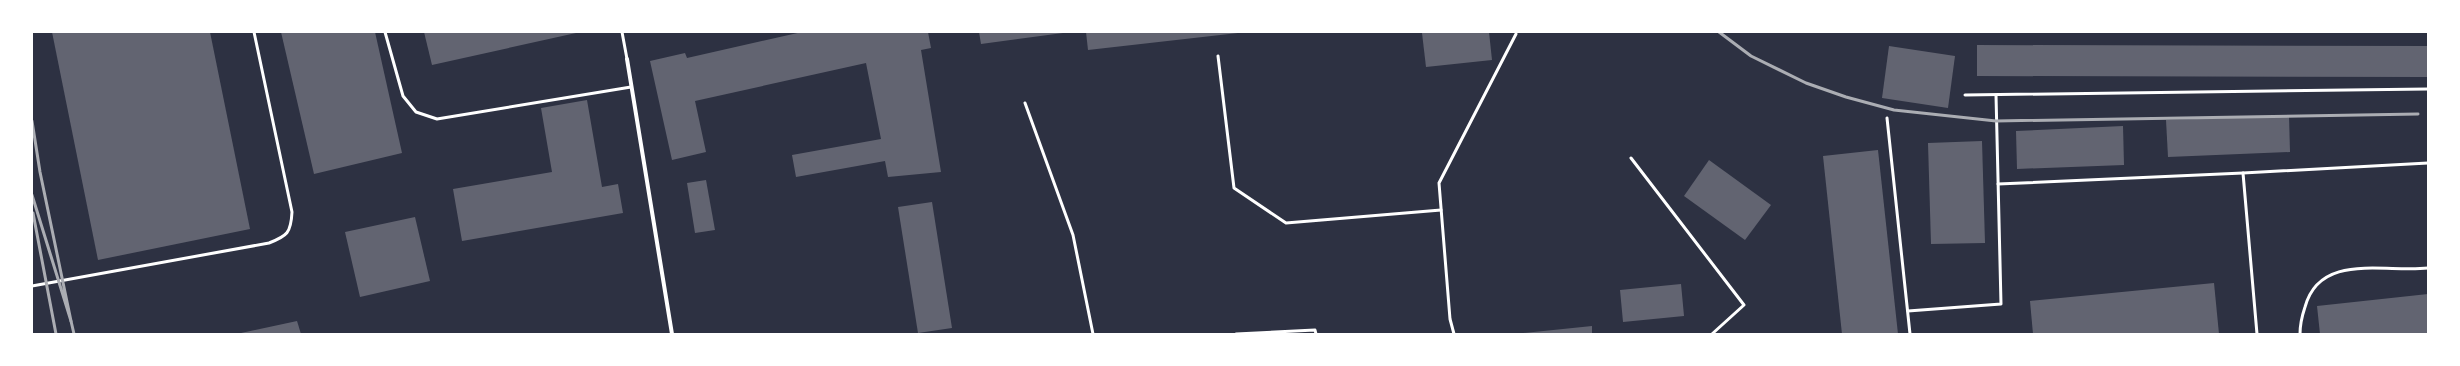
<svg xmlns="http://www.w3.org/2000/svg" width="2460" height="366" viewBox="0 0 2460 366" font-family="Overpass,sans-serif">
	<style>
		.building { fill: #626471 }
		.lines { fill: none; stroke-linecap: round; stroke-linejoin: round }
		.service { stroke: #fff; stroke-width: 3 }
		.minor { stroke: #fff; stroke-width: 4 }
		.rail { stroke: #abadb3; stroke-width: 3 }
	</style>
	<rect width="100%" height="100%" fill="#2d3142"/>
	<g class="building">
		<polygon points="52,32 210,32 250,229 98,260"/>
		<polygon points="281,32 375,32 402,153 314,174"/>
		<polygon points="424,32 576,32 576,33 432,65"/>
		<polygon points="802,32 928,32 931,48 921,50 941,172 888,177 885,161 796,177 792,155 881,139 866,63 695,101 706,152 672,160 650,61 685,53 687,58"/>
		<polygon points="979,32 1063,32 1063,33 981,44"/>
		<polygon points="1086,32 1238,32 1238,33 1088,50"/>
		<polygon points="1431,32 1489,32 1492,60 1426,67 1422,33"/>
		<polygon points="1977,45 2428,46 2428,77 1977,76"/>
		<polygon points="1889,46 1955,56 1948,108 1882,98"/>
		<polygon points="587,100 602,187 618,184 623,213 462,241 453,189 552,172 541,108"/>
		<polygon points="2289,116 2290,152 2168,157 2166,120"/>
		<polygon points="2123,126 2124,165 2017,169 2016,131"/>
		<polygon points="1982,141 1985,243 1931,244 1928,143"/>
		<polygon points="1878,150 1898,334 1842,334 1823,156"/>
		<polygon points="1709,160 1771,205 1745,240 1684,196"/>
		<polygon points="706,180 715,230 695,233 687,183"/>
		<polygon points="932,202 952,328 918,333 898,207"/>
		<polygon points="415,217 430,281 360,297 345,232"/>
		<polygon points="2214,283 2219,334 2033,334 2030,301"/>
		<polygon points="1681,284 1684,316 1623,322 1620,290"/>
		<polygon points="2428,294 2428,334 2320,334 2317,306"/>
		<polygon points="297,321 301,334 241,334 241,333"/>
		<polygon points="1592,326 1592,334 1523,334 1523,333"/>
	</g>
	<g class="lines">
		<g class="service">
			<polyline points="385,32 403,96 416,112 437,119 631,87"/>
			<polyline points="622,32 627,59"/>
			<polyline points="1218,56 1234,188 1286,223 1441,210"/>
			<polyline points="1965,95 2428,89"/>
			<polyline points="1025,103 1073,235 1093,334"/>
			<polyline points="1887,118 1910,334"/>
			<polyline points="1631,158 1744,305 1712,334"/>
			<polyline points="1998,184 2243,173"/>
			<path d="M32,286L269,243C287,236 291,233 292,212L254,32"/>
			<polyline points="1908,311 2001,304 1996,95"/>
			<polyline points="1236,334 1315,330 1316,334"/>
			<polyline points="1454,334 1450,319 1439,183 1516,34"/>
			<polyline points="2257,334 2243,173 2428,163"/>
			<path d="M2300,334C2300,324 2302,316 2305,307C2320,252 2385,273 2428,268"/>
		</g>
		<polyline class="minor" points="627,59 672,334"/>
		<g class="rail">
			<polyline points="1719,32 1751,56 1806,83 1846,97 1894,110 1996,121 2418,114"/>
			<polyline points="32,121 40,172 71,321 32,195"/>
			<polyline points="33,213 56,334"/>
			<polyline points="71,321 74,334"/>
		</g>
	</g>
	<rect width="2460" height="366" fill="none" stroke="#ffffff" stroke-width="66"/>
</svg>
